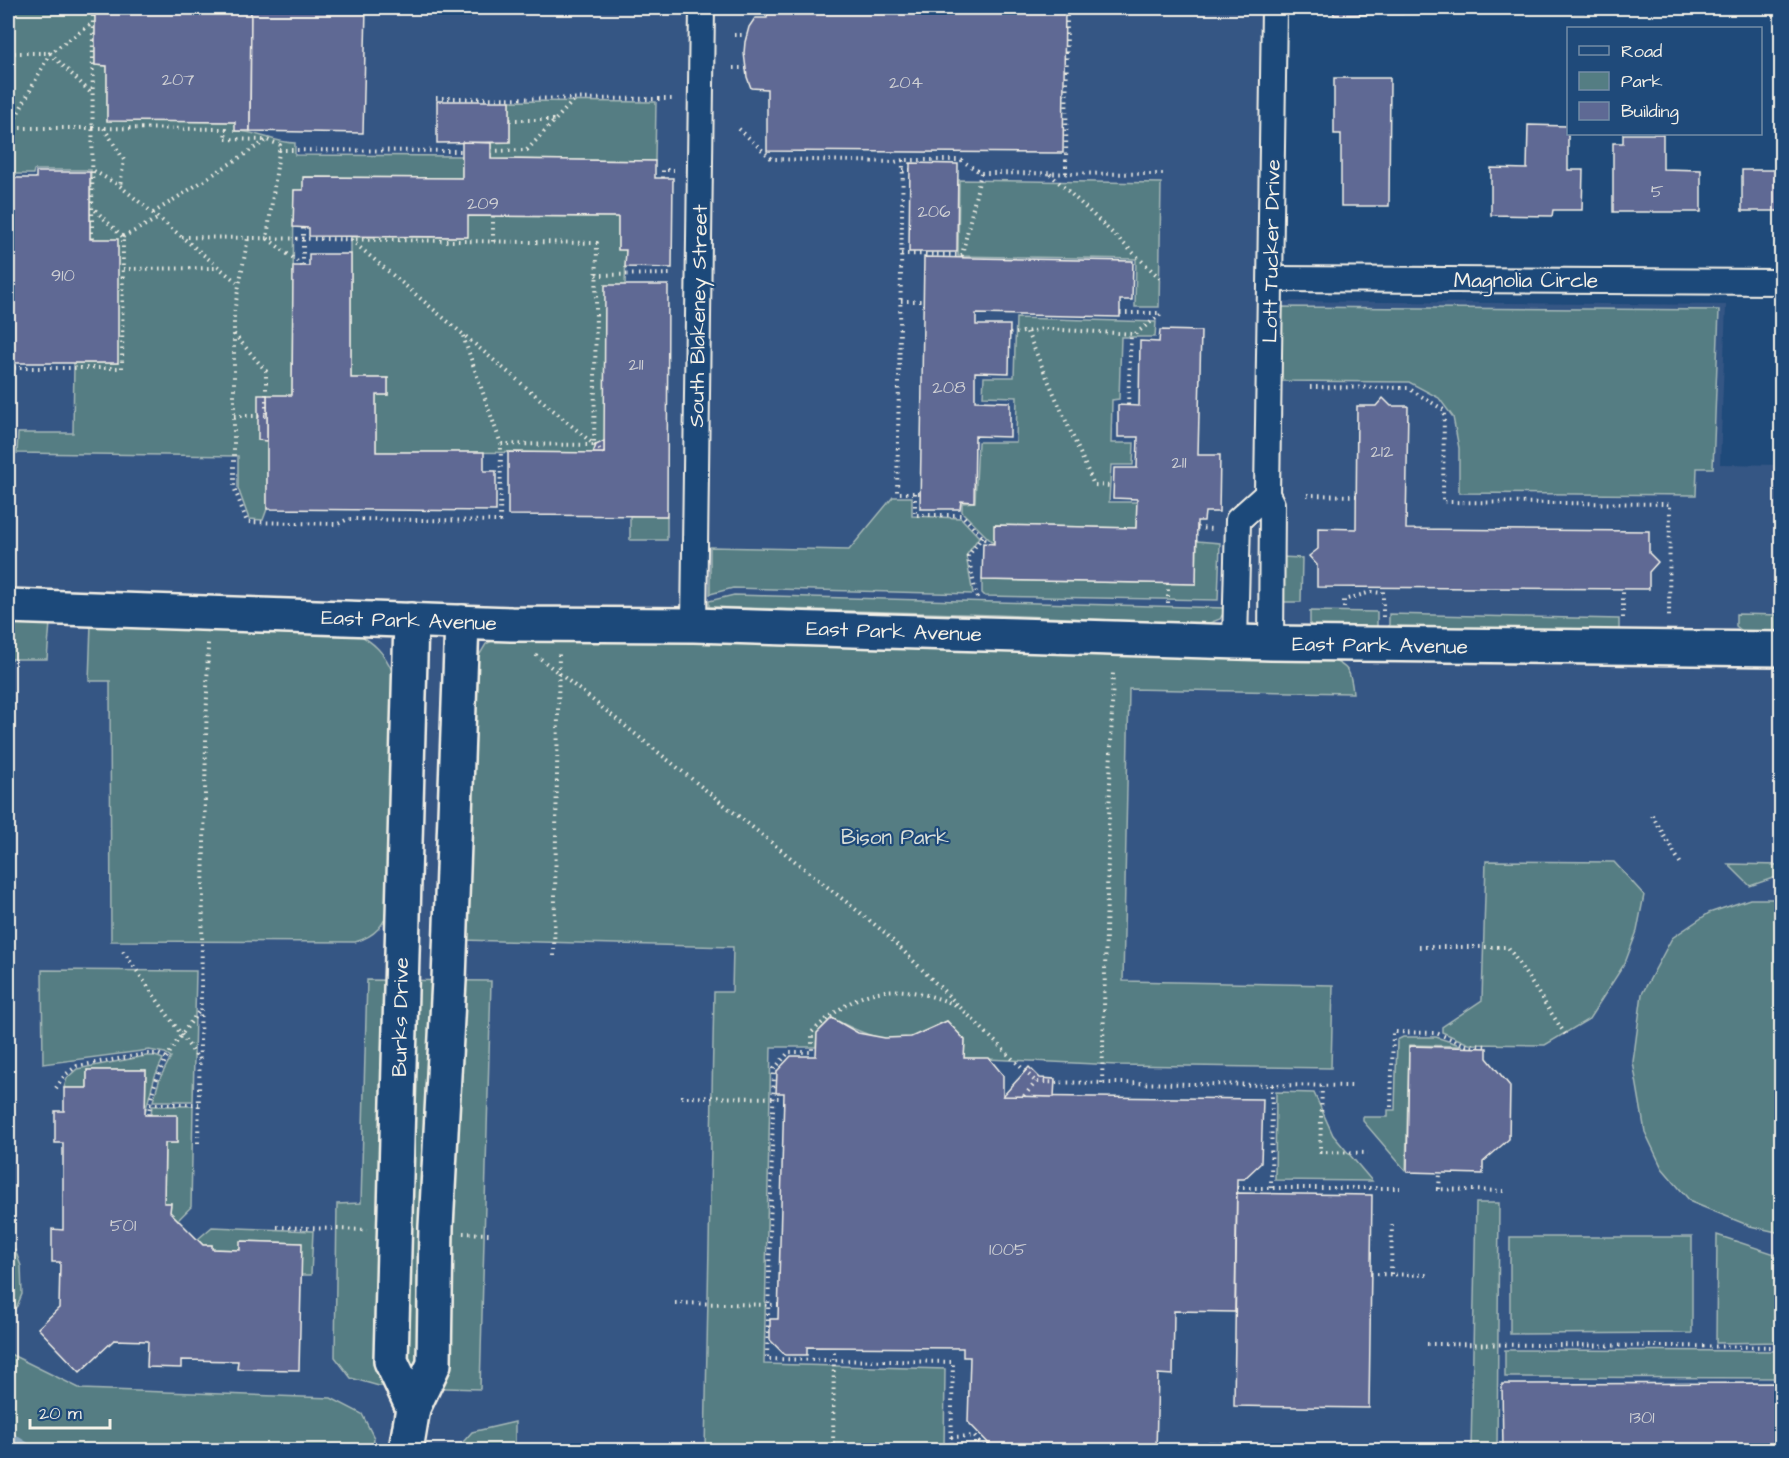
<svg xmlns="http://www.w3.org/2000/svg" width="1789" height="1458" viewBox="0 0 1789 1458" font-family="'Architects Daughter',sans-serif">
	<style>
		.built { fill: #365684 }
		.green { fill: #547d83; stroke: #a4b7b6; stroke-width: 1.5 }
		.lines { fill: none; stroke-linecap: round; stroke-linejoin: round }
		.stream { stroke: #8caabf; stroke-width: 8 }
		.building { fill: #5e6994; stroke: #f4f1e8; stroke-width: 1.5 }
		.street-casing { stroke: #f4f1e8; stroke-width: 28 }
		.secondary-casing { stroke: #f4f1e8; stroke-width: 38 }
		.path { stroke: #f4f1e8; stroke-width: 4; stroke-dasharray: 1.5 4.5; stroke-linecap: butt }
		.street { stroke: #1f4a7a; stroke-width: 24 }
		.secondary { stroke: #1f4a7a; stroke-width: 33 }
		.labels { text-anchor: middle; stroke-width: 4.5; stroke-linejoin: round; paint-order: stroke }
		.number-label { font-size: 18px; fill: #cecfd3 }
		.street-label { font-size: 21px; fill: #f4f1e8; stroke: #1f4a7a }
		.park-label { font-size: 21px; fill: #dce0d9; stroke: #1f4a7a }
	</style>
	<rect width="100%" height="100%" fill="#1f4a7a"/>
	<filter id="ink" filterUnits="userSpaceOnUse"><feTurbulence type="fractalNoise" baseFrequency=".0167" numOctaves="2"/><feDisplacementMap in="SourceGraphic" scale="12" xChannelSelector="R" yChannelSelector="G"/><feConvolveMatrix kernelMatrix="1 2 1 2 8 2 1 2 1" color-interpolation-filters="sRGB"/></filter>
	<g filter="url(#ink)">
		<polygon class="built" points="8,8 1264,8 1259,301 1726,305 1720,464 1782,465 1781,1450 8,1450"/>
		<g class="green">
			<path d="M8,8H95V65L107,66V120L235,122L236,131C257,131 274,143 295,143V155L462,156V178L304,177L303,190H294L292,395L258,440L267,441V509L263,520L249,519L238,488V456L17,453L18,433H73L74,363H118L90,239L91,170H34L33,174H8Z"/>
			<polygon points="510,101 656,102 655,161 491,159 491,143 510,142"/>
			<polygon points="959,180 1161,183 1159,307 1135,307 1136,259 958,256"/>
			<polygon points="468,216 618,217 618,249 626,250 625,286 604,453 376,452 376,395 388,395 388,378 351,378 351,237 467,237"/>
			<polygon points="1279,307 1719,310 1713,468 1697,468 1696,495 1459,493 1459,448 1453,417 1439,398 1409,382 1278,381"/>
			<polygon points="1016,318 1156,322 1155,337 1121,337 1119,399 1112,400 1111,443 1134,443 1133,465 1111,465 1109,502 1137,502 1136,528 995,525 994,544 962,512 962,503 975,502 978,442 1016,442 1017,397 983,396 984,377 1014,377"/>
			<polygon points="893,497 912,497 912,516 961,518 979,537 966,556 973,594 733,588 710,594 710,547 849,550"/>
			<rect x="630" y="516" width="37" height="24"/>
			<polygon points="1197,541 1220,543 1218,600 985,596 982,593 982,580 1196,584"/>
			<polygon points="1280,557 1302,558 1301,602 1279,602"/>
			<polygon points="734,595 1226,608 1220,619 1207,624 996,615 709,607 709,601"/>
			<polygon points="1310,611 1377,612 1377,629 1310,628"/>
			<polygon points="1389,614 1619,619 1619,634 1389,629"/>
			<polygon points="1736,614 1781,615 1781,637 1746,634 1736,626"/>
			<polygon points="8,622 50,623 47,659 8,659"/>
			<path d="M91,624L355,632C373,642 385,653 392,671L391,905C384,925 376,936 355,942L111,941L110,681H89Z"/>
			<path d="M503,635L1329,659C1349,666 1351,672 1353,693L1129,689L1123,981L1333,985L1331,1068L1117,1065L964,1058L965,1040L947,1021C936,1026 925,1033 913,1037C885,1045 856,1031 832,1018L817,1033L816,1047H771L764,1364L945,1369L944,1450H705L714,992H732L733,947L463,940L474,664L486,644Z"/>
			<polygon points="1486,861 1614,862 1644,895 1637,931 1625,963 1589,1019 1545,1045 1469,1044 1442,1032 1442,1027 1482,1000"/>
			<polygon points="1728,864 1781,865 1781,878 1773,878 1750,886"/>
			<polygon points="1750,899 1781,899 1781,1233 1750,1226 1691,1202 1662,1168 1645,1132 1633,1062 1642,994 1672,938 1709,913"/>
			<polygon points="42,970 196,971 193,1101 153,1101 160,1078 171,1057 165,1053 149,1050 43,1064"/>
			<polygon points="367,980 491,981 480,1389 379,1386 351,1378 335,1357 337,1204 361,1203"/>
			<polygon points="1403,1037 1436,1037 1463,1046 1409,1045 1406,1171 1363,1121 1363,1117 1388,1117 1388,1110 1395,1110 1397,1040"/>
			<polygon points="146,1056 155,1056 163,1059 155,1076 145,1112 146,1070 87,1070 87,1088 64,1088 67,1078 77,1069"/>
			<polygon points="1276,1092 1314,1093 1333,1135 1372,1181 1275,1180"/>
			<polygon points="152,1106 193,1106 191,1207 178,1220 170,1212 171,1203 164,1203 165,1143 177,1143 177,1116 151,1115"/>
			<polygon points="1476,1203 1499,1203 1497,1450 1471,1450"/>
			<polygon points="212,1227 313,1231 311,1275 301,1275 301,1243 241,1241 240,1250 212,1249 212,1245 203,1245 198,1239"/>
			<polygon points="1717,1235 1781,1256 1781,1342 1716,1343"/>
			<polygon points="1510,1237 1692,1237 1692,1333 1510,1334"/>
			<polygon points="8,1245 15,1250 21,1266 22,1294 17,1306 8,1316"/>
			<polygon points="1505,1350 1781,1351 1781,1378 1505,1377"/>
			<polygon points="8,1353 81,1389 331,1398 362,1414 374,1438 373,1450 8,1450"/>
			<polygon points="515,1422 515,1450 456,1450 472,1432"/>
			<polygon points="1209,1442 1300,1447 1306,1450 1191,1450"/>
		</g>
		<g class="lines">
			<polyline class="stream" points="8,1435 32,1450"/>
		</g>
		<g class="building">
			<polygon points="95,8 251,8 250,131 235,131 235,122 107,121 107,66 95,65"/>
			<polygon points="251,8 366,8 363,133 250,131"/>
			<polygon points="768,8 1065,8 1063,153 767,151 767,89 751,88 747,77 744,53 745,42 749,27 755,18 767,18"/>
			<polygon points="1333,8 1403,8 1403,14 1334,15"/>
			<rect x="1569" y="8" width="39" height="4"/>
			<polygon points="1334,78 1390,78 1389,206 1341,206 1341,134 1334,134"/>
			<polygon points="437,101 510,101 510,142 437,143"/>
			<polygon points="1528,125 1568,126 1568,170 1583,170 1582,210 1553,210 1552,216 1491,215 1491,168 1527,169"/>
			<polygon points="1623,134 1663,134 1663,169 1701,170 1701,212 1613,212 1613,143 1623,143"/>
			<polygon points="462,142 491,143 491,159 655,161 655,178 673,178 672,268 625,267 626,250 618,250 618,217 468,216 468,237 309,236 309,228 293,227 294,190 303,190 303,177 462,178"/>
			<polygon points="910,163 958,164 957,252 909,252"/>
			<rect x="1742" y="170" width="40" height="41"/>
			<polygon points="36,172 90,172 90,239 118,239 118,363 8,363 8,178 36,178"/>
			<polygon points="309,254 351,254 351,378 388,378 388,395 376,395 376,452 484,452 484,471 496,471 496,511 267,509 267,395 292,395 293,266 309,266"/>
			<polygon points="924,257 1133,261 1132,300 1120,300 1120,317 976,314 976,325 1010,325 1009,373 975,372 975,401 1010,402 1010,437 975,436 974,502 961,501 960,509 920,509"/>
			<polygon points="605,285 668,285 667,516 508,515 508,452 604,453"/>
			<polygon points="1160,330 1201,331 1198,455 1220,455 1219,512 1205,512 1204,521 1197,521 1196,584 982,580 983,543 994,544 994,525 1136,528 1137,499 1113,498 1114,468 1137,468 1138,437 1118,437 1118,405 1139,406 1140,341 1159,342"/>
			<polygon points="258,395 267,395 267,441 258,440"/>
			<polygon points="1383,398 1391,406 1408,406 1406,529 1649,531 1649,553 1658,562 1649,572 1649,589 1317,587 1317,565 1309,556 1318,549 1318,528 1356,529 1357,406 1376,406"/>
			<polygon points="604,441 604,453 593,453 596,445"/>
			<polygon points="832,1018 858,1033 885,1038 911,1037 947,1021 965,1040 964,1058 989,1058 1003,1075 1003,1096 1263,1099 1261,1163 1244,1179 1237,1179 1235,1312 1174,1311 1173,1375 1158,1374 1156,1450 995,1450 968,1422 970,1357 963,1357 963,1348 807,1347 807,1355 785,1355 770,1340 770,1319 778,1319 784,1093 776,1093 777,1071 791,1056 816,1056 817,1033"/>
			<polygon points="1409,1046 1487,1048 1487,1058 1510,1086 1509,1139 1483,1162 1483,1174 1407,1172"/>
			<polygon points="1029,1067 1040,1078 1055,1079 1054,1097 1003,1096"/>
			<polygon points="87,1070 146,1070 145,1115 177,1115 177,1143 165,1143 164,1203 171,1203 170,1212 203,1245 212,1245 212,1249 240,1250 240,1241 302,1243 299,1370 237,1369 238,1361 181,1360 181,1368 147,1367 148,1341 114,1340 80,1372 38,1328 59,1308 60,1262 52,1262 52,1229 63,1230 63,1143 55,1143 55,1111 64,1111 64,1088 87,1088"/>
			<polygon points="1237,1193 1372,1195 1369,1408 1234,1406"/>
			<polygon points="1782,1383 1782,1450 1503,1450 1502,1384"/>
		</g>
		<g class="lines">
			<g class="street-casing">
				<g id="street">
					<polyline points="1271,279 1782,282"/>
					<polyline points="694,625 702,8"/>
					<polyline points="1235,642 1238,520 1267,494"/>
					<polyline points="1271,643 1272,504 1267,494 1274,8"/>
				</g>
			</g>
			<g class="secondary-casing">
				<g id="secondary">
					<polyline points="8,606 511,624 694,625 1271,643 1782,649"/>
					<polyline points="411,620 391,1361 413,1408"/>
					<polyline points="406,1450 413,1408 434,1364 436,1227 449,980 462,622"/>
				</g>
			</g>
			<g class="path">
				<polyline points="734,35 746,35"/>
				<polyline points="8,53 50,53 92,94"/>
				<polyline points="733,68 746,68"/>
				<polyline points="436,98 674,99"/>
				<polyline points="510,120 555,120"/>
				<polyline points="8,128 94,128"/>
				<polyline points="10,128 50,53 93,23"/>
				<polyline points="93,128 226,129 225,139 267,140 280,145 267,238 303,266"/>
				<polyline points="104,128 124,160 120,186"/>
				<polyline points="739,129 772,159 895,162 903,160 961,160 981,173 1164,174"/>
				<polyline points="279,150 462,151"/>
				<polyline points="491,151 527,150 575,99"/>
				<polyline points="903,160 897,493 920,493"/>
				<polyline points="903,170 910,170"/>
				<polyline points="94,171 120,186 239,284"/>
				<polyline points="1066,173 1067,8"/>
				<polyline points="1050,174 1163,281"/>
				<polyline points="663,178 663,170 674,170"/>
				<polyline points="153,213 267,140"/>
				<polyline points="493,216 493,242"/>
				<polyline points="303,228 303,265"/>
				<polyline points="123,237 159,218"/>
				<polyline points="182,237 597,243 594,445 501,444 500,521 348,519 338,524 247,522 234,487 234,312 248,238"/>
				<polyline points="92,239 93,8"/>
				<polyline points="351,240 604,453"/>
				<polyline points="901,254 962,255 981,173"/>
				<polyline points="123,269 219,268"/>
				<polyline points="596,275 674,274"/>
				<polyline points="901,301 924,301"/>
				<polyline points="1120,313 1162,313"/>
				<polyline points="1027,332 1094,485 1113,486"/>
				<polyline points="234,334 266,371 266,416"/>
				<polyline points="1010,334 1044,329 1135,334 1163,313"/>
				<polyline points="463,336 501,444"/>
				<polyline points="8,368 122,368 123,237 92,207"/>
				<polyline points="1310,387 1408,388 1444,410 1443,502 1670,504 1669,620"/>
				<polyline points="1128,405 1131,333"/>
				<polyline points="234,416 266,416"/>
				<polyline points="915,493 915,515 962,515 989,544"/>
				<polyline points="1307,495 1357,496"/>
				<polyline points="1197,528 1214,529"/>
				<polyline points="977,598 968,556 983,536"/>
				<polyline points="1168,603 1168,584"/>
				<polyline points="1344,608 1344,600 1371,592 1383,593"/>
				<polyline points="1383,617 1383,587"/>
				<polyline points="1623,618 1623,589"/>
				<polyline points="536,655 884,932 1036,1082 1352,1086"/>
				<polyline points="1652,815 1682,866"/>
				<polyline points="1419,947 1508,947 1567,1037"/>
				<polyline points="123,951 199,1060"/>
				<polyline points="554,956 559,653"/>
				<polyline points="1102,1083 1113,671"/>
				<polyline points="1322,1086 1320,1152 1368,1153"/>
				<polyline points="56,1088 65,1075 77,1066 147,1054 158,1054 167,1058"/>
				<polyline points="1024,1096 1036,1082"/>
				<polyline points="681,1097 783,1098"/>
				<polyline points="150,1104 199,1104"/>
				<polyline points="1391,1107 1393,1032 1436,1033 1466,1045 1489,1046"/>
				<path d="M149,1115C151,1074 176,1041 200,1010"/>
				<polyline points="198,1143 208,643"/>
				<polyline points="1237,1188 1400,1188"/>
				<polyline points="1271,1188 1272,1085"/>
				<polyline points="1436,1189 1504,1191"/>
				<polyline points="1439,1189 1440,1173"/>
				<polyline points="277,1227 367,1230"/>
				<polyline points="463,1233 489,1234"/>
				<polyline points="1371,1274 1428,1275"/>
				<polyline points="1391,1274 1392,1220"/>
				<polyline points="675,1303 778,1305"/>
				<polyline points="1427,1344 1782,1347"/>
				<polyline points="951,1437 974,1436 986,1450"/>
				<polyline points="833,1450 834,1347"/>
				<path d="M951,1450L953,1362L767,1359L774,1069L789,1052H812V1032C861,986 893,980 956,1005"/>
			</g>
			<use href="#street" class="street"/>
			<use href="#secondary" class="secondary"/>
		</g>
	</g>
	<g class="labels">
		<g class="number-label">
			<text x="178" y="85">207</text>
			<text x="906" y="88">204</text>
			<text x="1657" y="197">5</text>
			<text x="483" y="209">209</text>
			<text x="934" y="217">206</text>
			<text x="63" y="281">910</text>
			<text x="636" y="370">211</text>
			<text x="949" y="393">208</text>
			<text x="1382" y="457">212</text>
			<text x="1179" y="468">211</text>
			<text x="123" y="1231">501</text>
			<text x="1008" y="1255">1005</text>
			<text x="1642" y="1423">1301</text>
		</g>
		<g class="street-label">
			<text transform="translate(1271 251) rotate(-89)" y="7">Lott Tucker Drive</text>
			<text x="1526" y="287">Magnolia Circle</text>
			<text transform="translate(698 316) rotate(-89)" y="7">South Blakeney Street</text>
			<text transform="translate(409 620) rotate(2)" y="7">East Park Avenue</text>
			<text transform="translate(894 631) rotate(2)" y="7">East Park Avenue</text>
			<text transform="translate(1380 645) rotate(1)" y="7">East Park Avenue</text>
			<text transform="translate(400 1017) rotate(-89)" y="7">Burks Drive</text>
		</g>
		<g class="park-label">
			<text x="895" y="844">Bison Park</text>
		</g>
	</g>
	<rect width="1789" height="1458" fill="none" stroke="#1f4a7a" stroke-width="30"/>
	<rect x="15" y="15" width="1759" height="1428" fill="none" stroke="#f4f1e8" stroke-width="2" filter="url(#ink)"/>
	<rect x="1567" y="27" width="195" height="108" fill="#1f4a7a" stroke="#748da6" stroke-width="1.5"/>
	<rect x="1579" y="46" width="30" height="9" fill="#1f4a7a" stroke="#748da6" stroke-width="1.5"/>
	<text x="1621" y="57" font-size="18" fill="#f4f1e8">Road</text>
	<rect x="1579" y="72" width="30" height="18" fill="#547d83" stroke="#748da6" stroke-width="1.5"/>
	<text x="1621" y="87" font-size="18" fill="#f4f1e8">Park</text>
	<rect x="1579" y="102" width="30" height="18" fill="#5e6994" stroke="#748da6" stroke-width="1.5"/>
	<text x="1621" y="117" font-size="18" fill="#f4f1e8">Building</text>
	<path d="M30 1419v9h80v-9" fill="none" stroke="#f4f1e8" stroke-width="3"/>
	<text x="39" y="1419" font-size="18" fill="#f4f1e8" stroke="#1f4a7a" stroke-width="4.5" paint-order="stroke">20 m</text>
</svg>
